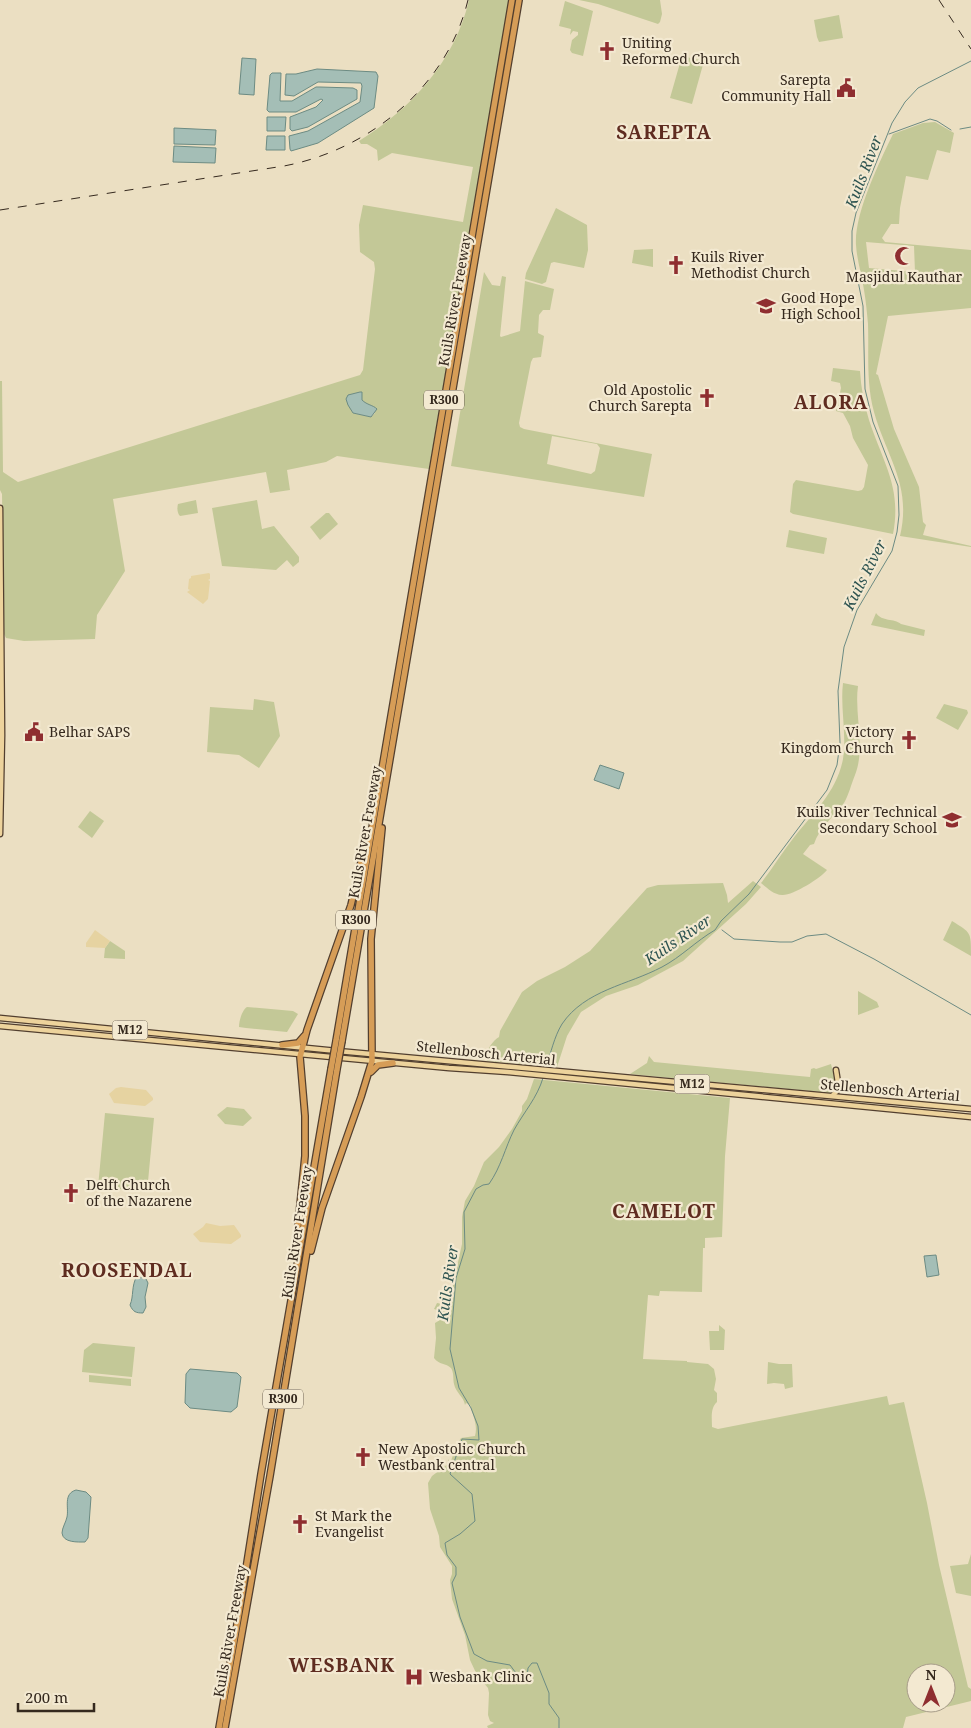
<svg xmlns="http://www.w3.org/2000/svg" width="971" height="1728" viewBox="0 0 971 1728" font-family="'Noto Serif',serif">
	<style>
		.green { fill: #c3c897; fill-rule: evenodd }
		.sand { fill: #e6d3a1 }
		.water { fill: #a4beb6; stroke: #6c8b83 }
		.lines { fill: none; stroke-linecap: round; stroke-linejoin: round }
		.stream { stroke: #6c8b83; stroke-width: 1 }
		.major-casing { stroke: #523f2f; stroke-width: 7 }
		.highway-casing { stroke: #523f2f; stroke-width: 8 }
		.major { stroke: #edd39c; stroke-width: 4.5 }
		.highway { stroke: #d69d57; stroke-width: 5.5 }
		.rail { stroke: #35291e; stroke-width: 1; stroke-dasharray: 9 9; stroke-linecap: butt }
		.highway-bridge-casing { stroke: #523f2f; stroke-width: 8; stroke-linecap: butt }
		.highway-bridge { stroke: #d69d57; stroke-width: 5.5 }
		.labels { text-anchor: middle; stroke-width: 4.5; stroke-linejoin: round; paint-order: stroke }
		.shield { fill: #f3e9d1; stroke: #6e6354; stroke-width: 1 }
		.shield-label { font-size: 12px; font-weight: bold; fill: #35291e }
		.poi-label { font-size: 14px; fill: #35291e; stroke: #f3e9d1; text-anchor: start }
		.street-label { font-size: 14px; fill: #35291e; stroke: #f3e9d1 }
		.water-label { font-size: 15px; font-style: italic; fill: #2e5451; stroke: #f3e9d1 }
		.district-label { font-size: 19px; font-weight: bold; letter-spacing: 1px; fill: #5f2c20; stroke: #f3e9d1 }
	</style>
	<rect width="100%" height="100%" fill="#ebdfc2"/>
	<g class="green">
		<path d="M469,0H509L429,469L337,456L326,462L287,470L290,490L270,493L266,472L113,499L125,571L97,615L95,639L24,641L6,638L4,634L2,494L0,490V381H2L3,472L18,482L360,375L363,370L375,269L374,262L360,252L359,225L363,205L463,222L473,167L392,153L378,161L377,150L367,144H361L359,141C411,109 455,61 469,0ZM362,392V400L366,405L373,406L375,413L371,417L353,413C348,404 347,403 352,394Z"/>
		<polygon points="579,0 660,0 662,14 660,22 658,24 598,4"/>
		<polygon points="565,1 593,11 583,56 572,53 570,50 572,40 578,35 578,32 573,31 570,35 571,29 559,26"/>
		<polygon points="839,15 843,38 819,42 817,37 814,20"/>
		<polygon points="682,56 704,61 692,104 670,98"/>
		<path d="M935,122L954,133L950,153L937,150L928,180L906,176L900,208L899,224H891L882,238L885,242L971,250V308L888,316L876,374L878,375L894,429L919,487L923,522L926,525L923,535L971,546V547L900,536C912,485 887,458 874,412C866,382 869,354 868,324C867,313 866,302 864,290C862,275 857,261 856,245C854,214 879,163 893,134L923,123ZM866,242L914,246L915,272L869,268Z"/>
		<polygon points="556,208 587,225 588,250 584,268 554,262 551,263 546,282 542,284 525,279 526,273"/>
		<polygon points="653,249 653,267 632,263 634,250"/>
		<path d="M484,272L492,285L500,286L502,276L506,277L500,336L501,337L520,331L525,281L554,289L550,310H543L539,315L538,333L544,336L541,357L533,358L531,362L519,423L520,427L524,429L652,454L644,497L451,466ZM552,436L597,444L600,448L595,471L591,474L547,464Z"/>
		<path d="M833,368L860,371C861,388 864,404 869,420C883,463 902,487 893,534L793,514L790,512L793,484L796,480L858,491L862,490L864,487L868,465L853,438L850,426L843,413L836,411L841,388L840,383L831,381Z"/>
		<path d="M196,500L198,513L180,516C177,513 177,507 178,504Z"/>
		<polygon points="257,500 262,529 274,526 299,557 299,562 293,567 287,560 276,570 222,566 212,508"/>
		<polygon points="326,513 329,513 338,524 320,540 310,527"/>
		<polygon points="789,530 827,538 824,554 786,547"/>
		<path d="M876,613C882,622 894,618 901,624L925,630L924,636L871,625Z"/>
		<path d="M843,683L858,686C854,715 866,747 855,775C852,782 848,797 844,803C834,816 819,828 814,844L810,845L803,854L827,870C821,878 792,896 782,895C774,895 767,888 761,883C773,868 783,851 795,836C814,812 837,791 843,759C847,734 840,708 843,683Z"/>
		<polygon points="254,699 274,702 280,736 259,768 239,755 207,752 210,707 253,710"/>
		<polygon points="944,704 967,710 968,713 958,730 936,718"/>
		<polygon points="90,811 104,821 92,838 78,827"/>
		<path d="M753,881L761,887L746,904L683,961L638,985L606,996L581,1012L567,1036L557,1067L487,1061C484,1053 492,1041 499,1037L500,1031L522,992L537,981L565,967L590,951L647,888L658,885L723,883L727,895L728,903Z"/>
		<path d="M952,921C971,933 971,931 971,956L943,940Z"/>
		<polygon points="110,941 125,951 125,959 104,958 105,948"/>
		<polygon points="858,991 877,1002 879,1007 858,1015"/>
		<path d="M247,1007L293,1011L298,1014L287,1032L246,1028L239,1027C239,1021 242,1010 247,1007Z"/>
		<polygon points="649,1056 654,1062 810,1077 811,1069 814,1068 816,1069 831,1064 837,1088 833,1092 831,1093 630,1074 647,1063"/>
		<path d="M534,1079L730,1098L725,1156L722,1237L705,1238V1248H703L702,1292L660,1291L659,1296L648,1295L643,1359L687,1361V1362L708,1364L714,1369L716,1379L714,1390L717,1393V1402C710,1408 712,1419 712,1427L718,1429L887,1396L889,1405L904,1402L927,1503L939,1565L968,1687L971,1689V1701L906,1717L903,1728H488L487,1726L494,1723L490,1721L488,1715L489,1693L488,1688L477,1675L470,1660L465,1635L452,1599L450,1580L452,1574V1566L440,1547L439,1536L430,1509L428,1483L432,1476L448,1464V1459L450,1463L458,1443L461,1438L475,1436C478,1425 473,1416 470,1405L466,1403L465,1405C464,1397 456,1393 454,1384C453,1380 454,1372 451,1368C446,1363 439,1365 434,1358L436,1338L435,1323L450,1314L434,1309L437,1303L448,1305L452,1304L453,1285L462,1244V1217L465,1201L474,1186L484,1162L499,1147L512,1129L522,1111V1106L527,1099ZM916,1673H946V1703H916Z"/>
		<polygon points="227,1107 244,1109 252,1118 243,1126 225,1124 217,1115"/>
		<polygon points="105,1113 154,1118 147,1192 98,1187"/>
		<polygon points="719,1325 725,1330 724,1350 710,1350 709,1331 719,1331"/>
		<polygon points="93,1343 135,1347 132,1377 82,1372 84,1350"/>
		<polygon points="768,1362 779,1364 792,1364 793,1387 785,1389 784,1384 774,1383 767,1384"/>
		<polygon points="89,1375 131,1379 131,1386 89,1382"/>
		<polygon points="971,1554 971,1596 956,1593 950,1566 968,1564"/>
	</g>
	<g class="sand">
		<polygon points="209,573 210,574 210,579 208,580 210,581 208,599 203,604 187,592 190,590 188,589 189,579 191,578 191,576"/>
		<polygon points="95,930 110,941 105,948 86,947 86,943"/>
		<polygon points="121,1087 146,1090 153,1098 153,1100 145,1106 114,1103 109,1094 116,1088"/>
		<polygon points="206,1223 220,1226 234,1225 241,1235 241,1237 231,1244 200,1242 193,1234 203,1227"/>
	</g>
	<g class="water">
		<polygon points="242,58 256,59 254,95 239,94"/>
		<polygon points="317,69 376,72 378,76 374,108 318,143 291,151 290,149 289,136 308,131 360,102 362,86 361,83 318,82 294,96 285,95 286,74 296,74"/>
		<polygon points="272,73 281,73 280,101 292,101 316,87 320,87 353,88 357,90 357,99 308,127 292,131 290,129 290,117 316,107 323,100 321,99 296,112 269,112 267,110 270,75"/>
		<polygon points="267,117 286,117 285,131 267,131"/>
		<polygon points="174,128 216,130 215,145 174,144"/>
		<polygon points="267,136 285,136 285,150 266,150"/>
		<polygon points="174,146 216,148 215,163 173,162"/>
		<path d="M360,392H362V400C367,405 373,405 377,409L371,417L353,413L348,405L346,399L348,395Z"/>
		<polygon points="600,765 624,773 619,789 594,780"/>
		<polygon points="936,1255 939,1275 927,1277 924,1256"/>
		<path d="M137,1276L146,1279L148,1283L145,1297L146,1307L143,1313C136,1313 133,1312 130,1305C134,1296 131,1286 137,1276Z"/>
		<polygon points="190,1369 237,1373 241,1377 237,1407 231,1412 190,1408 185,1403 186,1374"/>
		<path d="M76,1490L86,1492L91,1497L88,1538L85,1542C78,1542 63,1543 62,1533C62,1528 66,1522 67,1517C69,1507 63,1494 76,1490Z"/>
	</g>
	<g class="lines">
		<g class="stream">
			<polyline points="960,129 971,127"/>
			<polyline points="889,134 930,119 937,121 951,130"/>
			<polyline points="722,930 734,939 780,942 792,942 807,936 826,934 874,959 971,1015"/>
			<path d="M546,1067C551,1053 554,1037 562,1024C585,990 628,985 662,967C681,957 696,941 715,930L721,921L749,894L827,790L837,765L840,743L838,691L844,647L857,610L892,551L897,532L899,515L898,486L873,422L865,389L863,306L852,251V231L856,213L892,123L905,102L918,88L971,61"/>
			<path d="M543,1078C537,1098 524,1112 514,1130C505,1148 501,1167 489,1184L483,1185L476,1189L464,1212L465,1249L456,1278L450,1349L459,1388L471,1408L478,1426L479,1440L462,1439L450,1474L472,1494L475,1521L460,1534L445,1543L447,1555L456,1567V1575L452,1583L460,1617L474,1654L487,1661L510,1665L521,1680L527,1677L528,1668L532,1663H537L549,1693V1704L559,1718V1728"/>
		</g>
		<g class="major-casing">
			<g id="major">
				<polyline points="0,508 2,735 0,834"/>
				<polyline points="0,1018 327,1050 971,1109"/>
				<polyline points="0,1026 449,1068 508,1072 971,1117"/>
				<polyline points="833,1095 839,1089 836,1070"/>
			</g>
		</g>
		<g class="highway-casing">
			<g id="highway">
				<polyline points="336,1041 512,0"/>
				<polyline points="342,1041 519,0"/>
				<polyline points="282,1045 298,1043 304,1036"/>
				<polyline points="371,1072 378,1065 393,1063"/>
				<polyline points="311,1251 322,1208 361,1097 372,1061 371,939 382,828"/>
				<polyline points="295,1254 305,1156 305,1116 300,1057 307,1030 351,905 365,845"/>
				<polyline points="219,1728 239,1613 261,1474 331,1069"/>
				<polyline points="225,1728 270,1476 337,1069"/>
			</g>
		</g>
		<use href="#major" class="major"/>
		<use href="#highway" class="highway"/>
		<g class="rail">
			<polyline points="939,0 971,49"/>
			<path d="M0,210L284,166C369,150 447,87 468,0"/>
		</g>
		<g class="highway-bridge-casing">
			<g id="highway-bridge">
				<polyline points="331,1069 336,1041"/>
				<polyline points="337,1069 342,1041"/>
			</g>
		</g>
		<use href="#highway-bridge" class="highway-bridge"/>
	</g>
	<defs>
		<g id="church-bare" transform="scale(1.5)"><path d="M-1.2-6h2.4v3.5h3.3v2.4h-3.3V6h-2.4V-.1h-3.3v-2.4h3.3Z" fill="#8f2e30" stroke="#f3e9d1" stroke-width="2.5" paint-order="stroke"/></g>
		<g id="civic-bare" transform="scale(1.5)"><path d="M-.6-6.5H3V-4.5H.6V-3L4-1V1h2V6H-6V1h2V-1L-.6-3ZM-1.2 2.5V6h2.4V2.5Z" fill="#8f2e30" stroke="#f3e9d1" stroke-width="2.5" paint-order="stroke"/></g>
		<g id="mosque-bare" transform="scale(1.5)"><path d="M3.5-4.9A6 6 0 1 0 3.5 4.9A5 5 0 1 1 3.5-4.9Z" fill="#8f2e30" stroke="#f3e9d1" stroke-width="2.5" paint-order="stroke"/></g>
		<g id="school-bare" transform="scale(1.5)"><path d="M0-5L7-2L0 1L-7-2ZM-4 1L0 2.5L4 1V4Q0 6-4 4Z" fill="#8f2e30" stroke="#f3e9d1" stroke-width="2.5" paint-order="stroke"/></g>
		<g id="hospital-bare" transform="scale(1.5)"><path d="M-5-5h3v3.5h4V-5h3V5h-3V1.5h-4V5h-3Z" fill="#8f2e30" stroke="#f3e9d1" stroke-width="2.5" paint-order="stroke"/></g>
	</defs>
	<g fill-rule="evenodd">
		<use href="#church-bare" x="607" y="51"/>
		<use href="#civic-bare" x="846" y="88"/>
		<use href="#mosque-bare" x="904" y="256"/>
		<use href="#church-bare" x="676" y="265"/>
		<use href="#school-bare" x="766" y="306"/>
		<use href="#church-bare" x="707" y="398"/>
		<use href="#civic-bare" x="34" y="732"/>
		<use href="#church-bare" x="909" y="740"/>
		<use href="#school-bare" x="952" y="820"/>
		<use href="#church-bare" x="71" y="1193"/>
		<use href="#church-bare" x="363" y="1457"/>
		<use href="#church-bare" x="300" y="1524"/>
		<use href="#hospital-bare" x="414" y="1677"/>
	</g>
	<g class="labels">
		<g class="shield">
			<rect x="424" y="390.5" width="40" height="19" rx="4"/>
			<rect x="336" y="910.5" width="40" height="19" rx="4"/>
			<rect x="112.5" y="1020.5" width="35" height="19" rx="4"/>
			<rect x="674.5" y="1074.5" width="35" height="19" rx="4"/>
			<rect x="263" y="1389.5" width="40" height="19" rx="4"/>
		</g>
		<g class="shield-label">
			<text x="444" y="404">R300</text>
			<text x="356" y="924">R300</text>
			<text x="130" y="1034">M12</text>
			<text x="692" y="1088">M12</text>
			<text x="283" y="1403">R300</text>
		</g>
		<g class="poi-label">
			<text x="622" y="48">Uniting<tspan x="622" dy="16">Reformed Church</tspan></text>
			<text x="831" y="85" text-anchor="end">Sarepta<tspan x="831" dy="16">Community Hall</tspan></text>
			<text x="691" y="262">Kuils River<tspan x="691" dy="16">Methodist Church</tspan></text>
			<text x="904" y="282" text-anchor="middle">Masjidul Kauthar</text>
			<text x="781" y="303">Good Hope<tspan x="781" dy="16">High School</tspan></text>
			<text x="692" y="395" text-anchor="end">Old Apostolic<tspan x="692" dy="16">Church Sarepta</tspan></text>
			<text x="49" y="737">Belhar SAPS</text>
			<text x="894" y="737" text-anchor="end">Victory<tspan x="894" dy="16">Kingdom Church</tspan></text>
			<text x="937" y="817" text-anchor="end">Kuils River Technical<tspan x="937" dy="16">Secondary School</tspan></text>
			<text x="86" y="1190">Delft Church<tspan x="86" dy="16">of the Nazarene</tspan></text>
			<text x="378" y="1454">New Apostolic Church<tspan x="378" dy="16">Westbank central</tspan></text>
			<text x="315" y="1521">St Mark the<tspan x="315" dy="16">Evangelist</tspan></text>
			<text x="429" y="1682">Wesbank Clinic</text>
		</g>
		<g class="street-label">
			<text transform="translate(455 300) rotate(-80)" y="5">Kuils River Freeway</text>
			<text transform="translate(365 832) rotate(-80)" y="5">Kuils River Freeway</text>
			<text transform="translate(486 1053) rotate(6)" y="5">Stellenbosch Arterial</text>
			<text transform="translate(890 1090) rotate(5)" y="5">Stellenbosch Arterial</text>
			<text transform="translate(297 1232) rotate(-81)" y="5">Kuils River Freeway</text>
			<text transform="translate(230 1631) rotate(-80)" y="5">Kuils River Freeway</text>
		</g>
		<g class="water-label">
			<text transform="translate(864 172) rotate(-69)" y="5">Kuils River</text>
			<text transform="translate(865 575) rotate(-63)" y="5">Kuils River</text>
			<text transform="translate(678 940) rotate(-34)" y="5">Kuils River</text>
			<text transform="translate(448 1283) rotate(-82)" y="5">Kuils River</text>
		</g>
		<g class="district-label">
			<text x="664" y="139">SAREPTA</text>
			<text x="831" y="409">ALORA</text>
			<text x="664" y="1218">CAMELOT</text>
			<text x="127" y="1277">ROOSENDAL</text>
			<text x="342" y="1672">WESBANK</text>
		</g>
	</g>
	<g transform="translate(931 1688)"><circle r="24" fill="#f3e9d1" stroke="#a79c89"/>
	<path d="M0-4L9 19L0 12L-9 19Z" fill="#8f2e30"/>
	<text y="-8" font-size="14" font-weight="bold" text-anchor="middle" fill="#35291e">N</text>
	</g>
	<path d="M18 1703v8h76v-8" fill="none" stroke="#35291e" stroke-width="2.5"/>
	<text x="25" y="1703" font-size="15" fill="#35291e" stroke="#f3e9d1" stroke-width="4" paint-order="stroke">200 m</text>
</svg>
